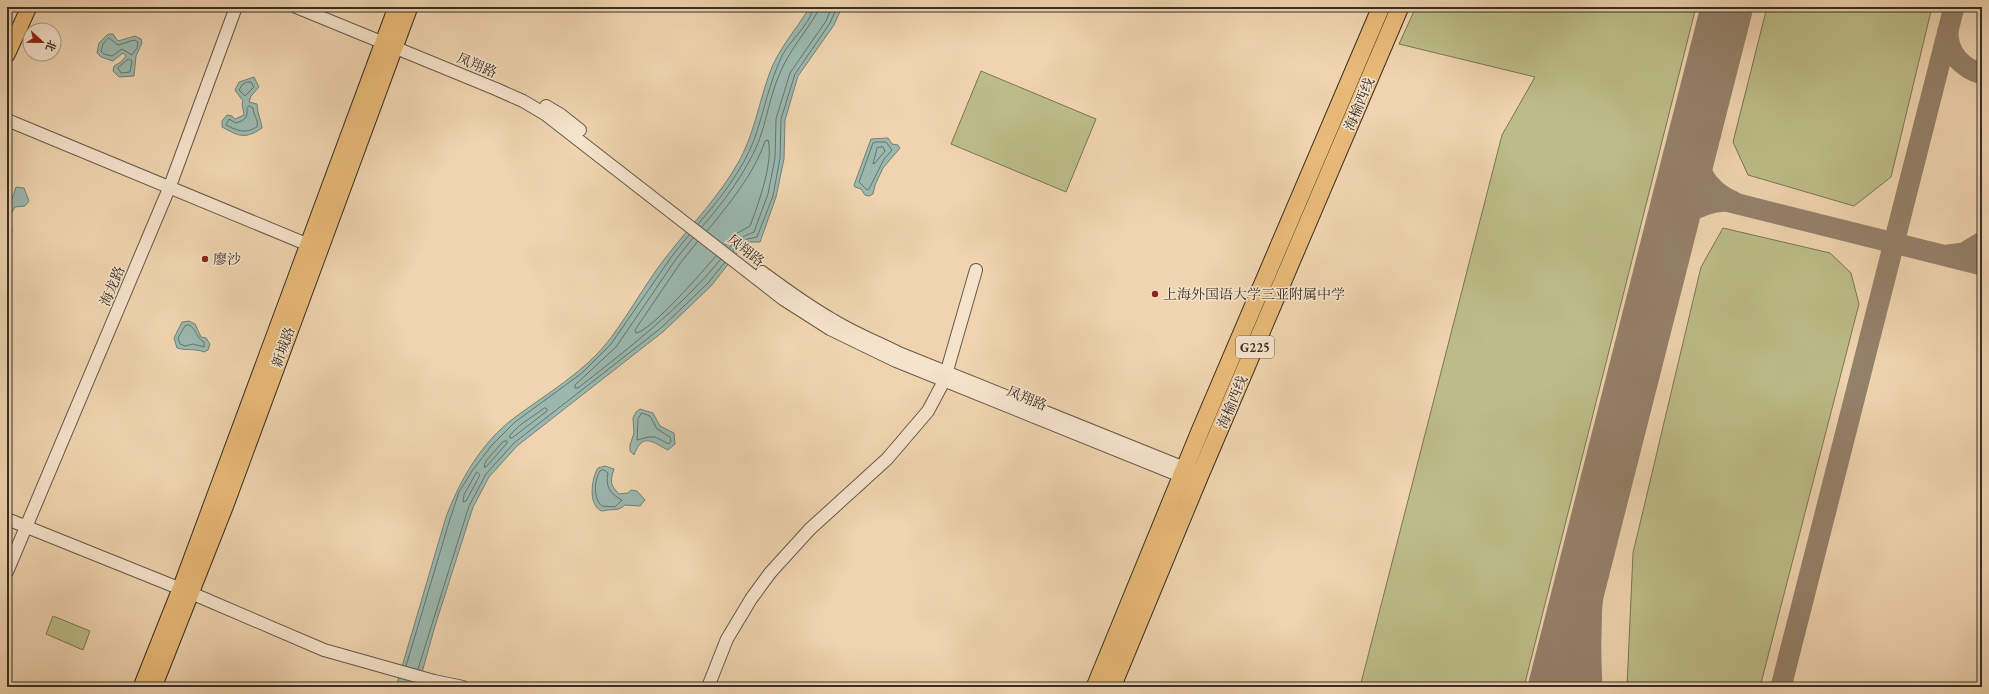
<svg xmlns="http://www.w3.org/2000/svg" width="1989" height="694" viewBox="0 0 1989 694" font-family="'EB Garamond','Noto Serif SC',serif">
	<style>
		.green { fill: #bcbc88; stroke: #7a7556 }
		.water { fill: #9ab8ae; stroke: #738177 }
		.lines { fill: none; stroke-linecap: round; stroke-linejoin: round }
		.shore { stroke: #69736a; stroke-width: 1 }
		.taxiway { stroke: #94816a; stroke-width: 21 }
		.runway { stroke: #94816a; stroke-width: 52 }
		.minor-casing { stroke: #665848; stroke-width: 14 }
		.major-casing { stroke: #382e25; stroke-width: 17 }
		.highway-casing { stroke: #382e25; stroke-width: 19 }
		.minor { stroke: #f5e3cb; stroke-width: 12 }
		.major { stroke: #e8ba78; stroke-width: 15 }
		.highway { stroke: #e8ba78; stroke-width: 17 }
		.poi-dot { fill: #8f2418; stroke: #f5e3cb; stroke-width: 1.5 }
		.labels { text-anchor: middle; stroke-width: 3; stroke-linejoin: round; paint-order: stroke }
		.shield { fill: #f5e3cb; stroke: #716457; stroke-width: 1 }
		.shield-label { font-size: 13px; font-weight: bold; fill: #382e25 }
		.street-label { font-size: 14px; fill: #382e25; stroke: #f5e3cb }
		.poi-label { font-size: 14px; fill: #382e25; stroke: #f5e3cb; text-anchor: start }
	</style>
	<rect width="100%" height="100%" fill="#efd4af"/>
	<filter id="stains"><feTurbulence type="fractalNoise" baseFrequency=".005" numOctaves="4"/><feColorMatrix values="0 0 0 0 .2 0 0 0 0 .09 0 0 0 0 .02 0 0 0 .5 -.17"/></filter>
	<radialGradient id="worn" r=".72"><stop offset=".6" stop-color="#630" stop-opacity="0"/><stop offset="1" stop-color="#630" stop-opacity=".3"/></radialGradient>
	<g class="green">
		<polygon points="1416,7 1696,7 1524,687 1360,687 1502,135 1535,77 1399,44"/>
		<polygon points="1767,7 1932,7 1891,177 1854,206 1748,175 1733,142"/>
		<polygon points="981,71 1096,119 1066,192 951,144"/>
		<polygon points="1723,228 1830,253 1851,273 1859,304 1760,687 1627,687 1633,553 1701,267"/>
		<polygon points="53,616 90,631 83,650 46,634"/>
	</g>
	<g class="water">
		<path d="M810,7H842L834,25L798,76L785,120L784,159L776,197L760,242H750L741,248L711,286L664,331L517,446L489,477L473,507L435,626L418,687H396L446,517C460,480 481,443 514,418C546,394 585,372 610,339C631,311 648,279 670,252C693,223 720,195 738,163C754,135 759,102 770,72C779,48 797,28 810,7Z"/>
		<polygon points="108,34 113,34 118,41 135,36 141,39 142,43 136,56 134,76 119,77 113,71 114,66 121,62 126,56 123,53 113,61 101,57 97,53 99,43"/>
		<path d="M254,77L259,87L251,96L249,102L257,104C257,113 261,119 262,128C244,140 239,136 222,127V121L227,115L232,116L235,119L244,115L242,104L243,101L235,90L239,82Z"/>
		<polygon points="888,138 892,144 898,145 900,148 883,168 875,185 873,194 869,196 865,195 861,189 855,187 854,185 871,139"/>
		<polygon points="16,187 24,188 29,201 25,206 15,207 11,214 12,233 7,233 7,205 10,205"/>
		<path d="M189,321L195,324L201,337L206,338L210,344L208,350L204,352C194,348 187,351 177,348L174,338L182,322Z"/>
		<path d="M640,409L653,413L660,426L674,433L675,444L668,450C653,443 643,431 634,455L630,451V445L634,433L633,418L636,412Z"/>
		<path d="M605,466L614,469C610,481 610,485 619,494L628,493L631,490L637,491L645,500L640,506L625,505C618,511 616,509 608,510C607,510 603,511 602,511C587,506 592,476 598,468Z"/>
	</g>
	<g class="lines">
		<g class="shore">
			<polygon points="109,38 118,45 134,40 138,42 137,48 132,55 122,49 112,56 104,54 101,51 103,44"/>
			<polygon points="129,59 132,61 130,72 121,73 118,68"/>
			<polygon points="247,82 251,82 254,87 245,96 239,90 242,85"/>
			<path d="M249,106L253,108C253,115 259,120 257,127C245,134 238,131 226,125L229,119L236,123C245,120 248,118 247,108Z"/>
			<polygon points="877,142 886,142 892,150 884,159 869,189 867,190 859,182 873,143"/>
			<polygon points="883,147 885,151 875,163 873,164 877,148"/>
			<path d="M698,224C720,199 742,171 754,140C764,112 769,83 782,56C789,41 812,23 813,7"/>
			<path d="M702,227C724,201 745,174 758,143C767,120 770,95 780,73C789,51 805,33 817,13L818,7"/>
			<path d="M707,231C729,204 754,174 765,141L768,140C774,161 758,205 750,226L732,236L725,245"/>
			<path d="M693,238L676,259L616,347L575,385V388H578C629,348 680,309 721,259"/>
			<path d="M698,241L681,262L635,330L636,333C651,331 704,270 716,256"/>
			<path d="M729,248C737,239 744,236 754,232L768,194L775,158L776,119L790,73L826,21L832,7"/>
			<polyline points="733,251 747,239 757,237 773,196 780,158 781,119 795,74 830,23 837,7"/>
			<path d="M189,325C197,329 196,338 204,342V347L193,344L185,346L180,344L178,338L185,326Z"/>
			<polygon points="545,408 547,409 547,411 512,438 510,438 510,435 519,426"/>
			<polygon points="642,413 650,416 657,429 670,437 671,441 669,444 655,437 649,437 637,440 638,419"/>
			<polygon points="504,441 507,441 507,443 486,467 484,467 486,461"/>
			<path d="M604,470L608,473C605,486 610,494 622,500L615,507L602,506C593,499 594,480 600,471Z"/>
			<polygon points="477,472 480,475 466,501 463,502 464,495"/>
			<polyline points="406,666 450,519 459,492 472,471 492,445 515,422 582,373 611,344 672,256 689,235"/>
			<polyline points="418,669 469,506 486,474 514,443 661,328 708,283 725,262"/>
		</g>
		<g class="taxiway">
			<path d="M1948,31C1947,53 1962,68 1982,74"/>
			<path d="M1696,131C1692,163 1704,189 1734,202"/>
			<path d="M1666,247C1675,219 1696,202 1726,201L1982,265"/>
			<polyline points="1948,255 1964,253 1982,242"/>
			<path d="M1592,687C1588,619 1594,552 1606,484"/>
			<polyline points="1781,687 1954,7"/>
		</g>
		<polyline class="runway" points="1554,687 1727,7"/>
		<g class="minor-casing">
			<g id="minor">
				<polyline points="296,7 496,89 523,101 545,114 783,299 830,329 896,361 1188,479"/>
				<polyline points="546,106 561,115 580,130"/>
				<polyline points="7,120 316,248"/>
				<path d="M762,272C785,289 808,306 833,320C854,333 877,342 899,353L1192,471"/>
				<polyline points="7,519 191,593 324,650 434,681 463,687"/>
				<polyline points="7,572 170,186 236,7"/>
				<polyline points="708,687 727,639 751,599 770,573 810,529 887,459 928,411 944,381 976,270"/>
			</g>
		</g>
		<g class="major-casing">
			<g id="major">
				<polyline points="7,55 29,7"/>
				<polyline points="141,687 180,589 396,7"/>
				<polyline points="154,687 226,505 410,7"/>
			</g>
		</g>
		<g class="highway-casing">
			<g id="highway">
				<polyline points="1095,687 1200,431 1381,7"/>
				<polyline points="1112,687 1200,475 1400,7"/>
			</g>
		</g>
		<use href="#minor" class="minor"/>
		<use href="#major" class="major"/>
		<use href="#highway" class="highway"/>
	</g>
	<g class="poi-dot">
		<circle cx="205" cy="259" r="4"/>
		<circle cx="1155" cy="294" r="4"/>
	</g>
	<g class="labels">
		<rect class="shield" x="1236" y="336" width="38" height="22" rx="3"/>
		<g class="shield-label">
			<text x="1255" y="352">G225</text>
		</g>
		<g class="street-label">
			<text transform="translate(477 65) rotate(23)" y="5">凤翔路</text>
			<text transform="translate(1359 104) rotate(-67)" y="5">海榆西线</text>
			<text transform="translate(746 250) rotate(38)" y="5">凤翔路</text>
			<text transform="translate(112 286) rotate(-67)" y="5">海龙路</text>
			<text transform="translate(283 347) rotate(-70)" y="5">新城路</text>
			<text transform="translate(1027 398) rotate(22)" y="5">凤翔路</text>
			<text transform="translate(1232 402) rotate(-67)" y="5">海榆西线</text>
		</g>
		<g class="poi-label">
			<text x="213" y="264">廖沙</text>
			<text x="1163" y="299">上海外国语大学三亚附属中学</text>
		</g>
	</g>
	<rect width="1989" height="694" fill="none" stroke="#efd4af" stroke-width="24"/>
	<rect x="8" y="8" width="1973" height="678" fill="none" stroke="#382e25" stroke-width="2"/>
	<rect x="12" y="12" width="1965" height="670" fill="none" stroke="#382e25"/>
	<g transform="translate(42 42) rotate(112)"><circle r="19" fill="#f5e3cb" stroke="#a99b89"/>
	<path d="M0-3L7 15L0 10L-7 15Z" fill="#8f2418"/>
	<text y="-6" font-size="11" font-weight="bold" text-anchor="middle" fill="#382e25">北</text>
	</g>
	<rect width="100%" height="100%" filter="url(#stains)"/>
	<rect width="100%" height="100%" fill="url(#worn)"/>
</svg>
